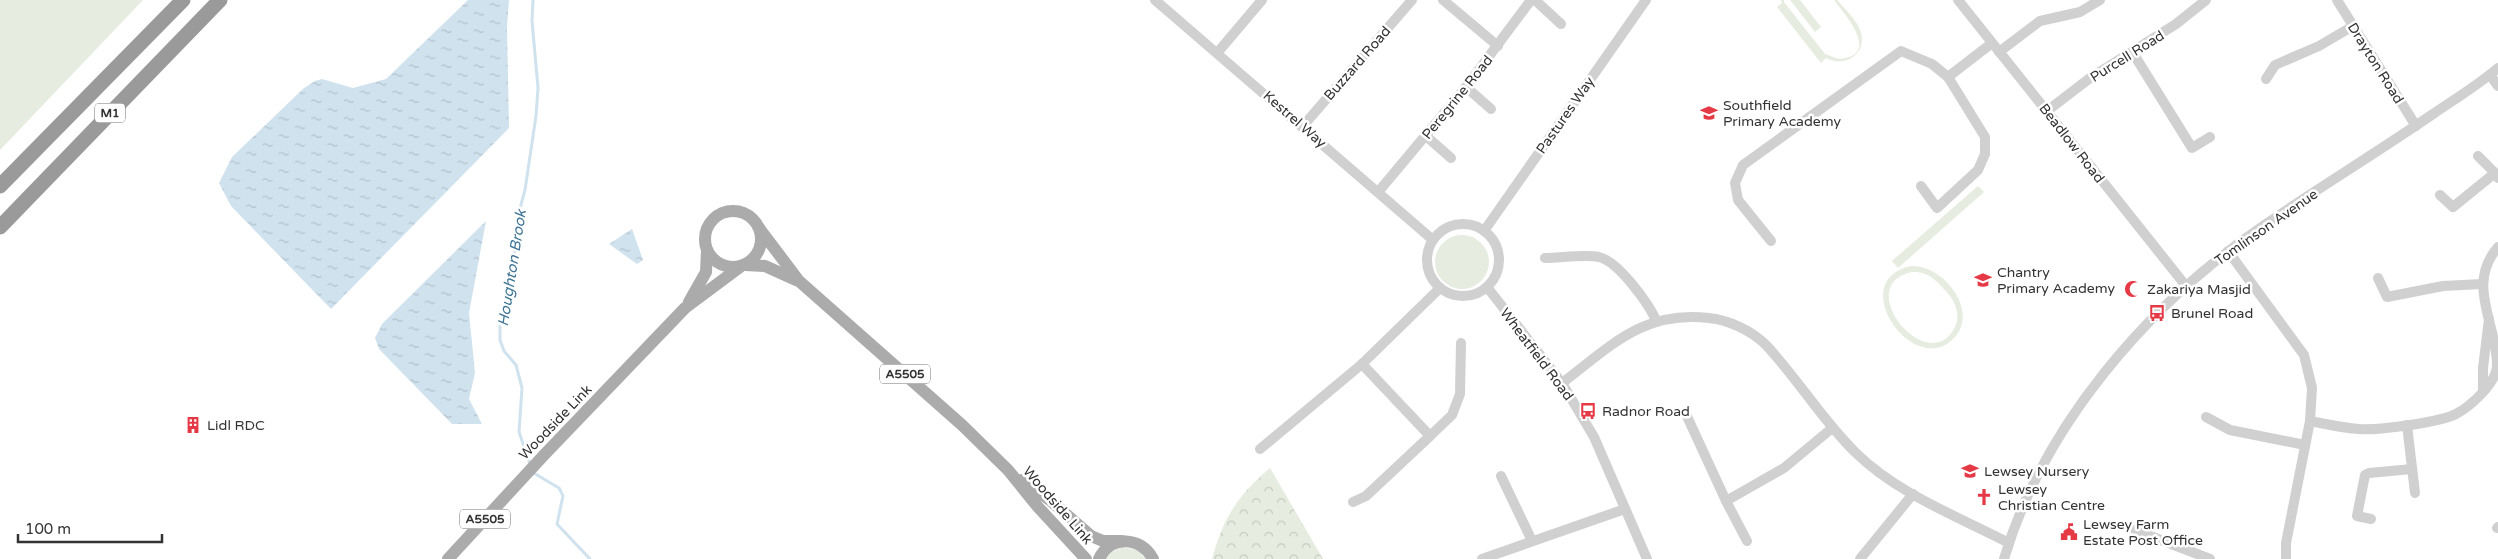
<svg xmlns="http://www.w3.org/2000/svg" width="2498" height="559" viewBox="0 0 2498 559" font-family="'Varela Round',sans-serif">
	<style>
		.grass { fill: #e6ecdf; fill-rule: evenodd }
		.forest { fill: url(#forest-crowns) }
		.water { fill: url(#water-ripples) }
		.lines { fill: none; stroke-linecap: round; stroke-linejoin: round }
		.stream { stroke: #cfe2ee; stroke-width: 3 }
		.minor { stroke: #d0d0d0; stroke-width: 10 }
		.major { stroke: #ababab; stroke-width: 12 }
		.highway { stroke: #9a9a9a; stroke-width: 15 }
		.labels { text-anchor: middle; stroke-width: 5; stroke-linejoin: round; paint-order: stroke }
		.shield { fill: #fff; stroke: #707070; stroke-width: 1 }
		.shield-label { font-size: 12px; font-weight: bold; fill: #333 }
		.street-label { font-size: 14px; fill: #333; stroke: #fff }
		.poi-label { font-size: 14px; fill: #333; stroke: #fff; text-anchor: start }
		.water-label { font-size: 15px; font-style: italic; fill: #3f7597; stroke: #fff }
	</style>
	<defs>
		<pattern id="forest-crowns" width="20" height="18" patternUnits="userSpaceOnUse" patternTransform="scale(1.25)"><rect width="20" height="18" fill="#e6ecdf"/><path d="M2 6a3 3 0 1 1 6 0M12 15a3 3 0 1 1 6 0" fill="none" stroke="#c6cbc0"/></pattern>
		<pattern id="water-ripples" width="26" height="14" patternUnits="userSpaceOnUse" patternTransform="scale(1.25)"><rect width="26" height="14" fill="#cfe2ee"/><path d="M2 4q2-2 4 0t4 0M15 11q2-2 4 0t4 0" fill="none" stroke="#b2c2cd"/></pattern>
	</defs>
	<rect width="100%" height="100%" fill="#fff"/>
	<g class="grass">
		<polygon points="0,0 143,0 0,150"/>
		<path d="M1781,0H1784V2L1825,54L1839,59C1882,55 1845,15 1834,0H1837C1845,9 1858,21 1861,33C1867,54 1844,68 1826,58L1821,63L1777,7L1782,3Z"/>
		<polygon points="1790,0 1800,0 1821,27 1815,32"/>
		<polygon points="1978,186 1984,192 1898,268 1892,261"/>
		<circle cx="1462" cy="262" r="27"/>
		<path d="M1911,266C1944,264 1982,314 1952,340C1912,377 1845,280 1911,266ZM1912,272C1929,271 1936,281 1947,292C1955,302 1961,314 1955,327C1929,380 1850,285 1912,272Z"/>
		<polygon points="1122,547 1137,550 1146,559 1105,559 1108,554"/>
	</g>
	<path class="forest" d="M1270,468L1323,559H1212C1223,518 1238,495 1270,468Z"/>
	<g class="water">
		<polygon points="468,0 509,0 507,27 509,128 331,309 231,206 219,183 232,157 304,88 315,81 322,79 353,88 386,79"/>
		<polygon points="486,221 469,313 475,373 469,399 482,424 452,424 379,349 375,338 382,324"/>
		<polygon points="632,229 643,260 637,264 609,244"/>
	</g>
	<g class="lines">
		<g class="stream">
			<polyline points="530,464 519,432 522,388 516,365 504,351 500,340 500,326 512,274 519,212 525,190 536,116 538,88 532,21 533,0"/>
			<polyline points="532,472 559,488 563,496 557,524 590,559"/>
		</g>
		<g class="minor">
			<polyline points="1155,0 1433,240"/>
			<polyline points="1443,0 1498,46"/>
			<polyline points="1535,0 1561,24"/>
			<polyline points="1958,0 2186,286"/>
			<polyline points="2337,0 2416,126"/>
			<polyline points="1218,52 1262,0"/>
			<polyline points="1999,52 2040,21 2080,12 2100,0"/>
			<polyline points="2133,53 2192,148 2210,137"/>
			<polyline points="2490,75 2498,86"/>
			<polyline points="2266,79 2275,65 2319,46 2353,26"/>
			<polyline points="1466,87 1491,109"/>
			<polyline points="2047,111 2090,78 2176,24 2206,0"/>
			<polyline points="1303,126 1412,0"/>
			<polyline points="1426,136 1451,158"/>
			<polyline points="2478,156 2495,173"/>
			<polyline points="1921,186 1937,208 1978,170 1985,154 1985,137 1948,77"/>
			<polyline points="1379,191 1466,87 1531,0"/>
			<polyline points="2440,195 2453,207 2495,173 2498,178"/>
			<circle cx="1463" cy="260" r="36"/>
			<polyline points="1484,231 1646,0"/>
			<polyline points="1771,241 1738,200 1735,183 1743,165 1901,51 1932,64 1948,77 1992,43"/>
			<polyline points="2228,251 2304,355 2312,388 2310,421 2286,543 2286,559"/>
			<path d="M1545,258C1560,258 1585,254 1599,257C1619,262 1648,303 1656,320"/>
			<polyline points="2378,278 2387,297 2443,286 2482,284"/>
			<polyline points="1487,287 1562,383 1594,437 1647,559"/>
			<path d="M1562,383C1611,346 1643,310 1709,318C1729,320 1752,331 1766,345C1798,379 1822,420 1856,453C1898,494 1957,516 2009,543"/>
			<polyline points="2483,391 2483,368 2489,319"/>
			<polyline points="1685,412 1726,501 1784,468 1831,429"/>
			<polyline points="2206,417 2230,430 2305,445"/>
			<path d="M2310,421C2326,424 2342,428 2359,429C2376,431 2441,422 2456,414C2471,406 2495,384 2497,367C2498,325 2465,285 2498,247"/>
			<polyline points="2407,425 2415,493"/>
			<polyline points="1430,436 1452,415 1460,394 1461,343"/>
			<polyline points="1260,449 1362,364 1440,288"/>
			<polyline points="1501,476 1532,541"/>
			<polyline points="1726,501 1747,541"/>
			<polyline points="1353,502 1366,496 1430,436 1362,364"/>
			<polyline points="2371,519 2357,516 2365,475 2369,473 2412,469"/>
			<polyline points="2497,528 2498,527"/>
			<polyline points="2135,530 2210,559"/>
			<polyline points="1482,559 1625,509"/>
			<polyline points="1860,559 1913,494"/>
			<path d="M2004,559C2043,426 2147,306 2260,228C2317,189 2376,153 2433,114C2455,99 2478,85 2498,68"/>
		</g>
		<g class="major">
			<circle cx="733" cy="239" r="28"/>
			<polyline points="759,228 799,281 962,425 1008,470 1038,507 1086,559"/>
			<polyline points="745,265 765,266 796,280"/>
			<polyline points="689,302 706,272 707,251"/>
			<polyline points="1022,480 1051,501 1091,536 1103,541 1121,541"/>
			<polyline points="448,559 544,455 685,308 740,267"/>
			<path d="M1099,559C1110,535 1141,536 1153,559"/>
		</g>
		<g class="highway">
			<polyline points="0,186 183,0"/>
			<polyline points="0,227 220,0"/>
		</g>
	</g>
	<defs>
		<g id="school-bare" transform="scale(1.35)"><path d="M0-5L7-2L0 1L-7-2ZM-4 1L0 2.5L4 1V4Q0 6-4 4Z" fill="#e63946" stroke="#fff" stroke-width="2.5" paint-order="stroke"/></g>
		<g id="mosque-bare" transform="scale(1.35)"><path d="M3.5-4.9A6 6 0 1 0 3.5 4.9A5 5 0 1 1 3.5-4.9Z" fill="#e63946" stroke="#fff" stroke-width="2.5" paint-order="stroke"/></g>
		<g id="bus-bare" transform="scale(1.35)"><path d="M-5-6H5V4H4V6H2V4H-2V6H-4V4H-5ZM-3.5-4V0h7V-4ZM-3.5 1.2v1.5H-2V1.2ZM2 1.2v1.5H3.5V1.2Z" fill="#e63946" stroke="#fff" stroke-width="2.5" paint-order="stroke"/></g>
		<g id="building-bare" transform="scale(1.35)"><path d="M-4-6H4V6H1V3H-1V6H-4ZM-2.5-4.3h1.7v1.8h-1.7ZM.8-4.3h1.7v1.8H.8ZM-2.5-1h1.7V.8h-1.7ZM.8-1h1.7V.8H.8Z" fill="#e63946" stroke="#fff" stroke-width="2.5" paint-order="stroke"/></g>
		<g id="church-bare" transform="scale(1.35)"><path d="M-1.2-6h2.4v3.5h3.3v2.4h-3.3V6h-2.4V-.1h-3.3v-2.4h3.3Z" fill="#e63946" stroke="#fff" stroke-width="2.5" paint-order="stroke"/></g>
		<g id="civic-bare" transform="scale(1.35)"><path d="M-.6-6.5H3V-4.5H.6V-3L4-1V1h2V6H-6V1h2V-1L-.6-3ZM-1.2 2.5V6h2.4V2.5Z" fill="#e63946" stroke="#fff" stroke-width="2.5" paint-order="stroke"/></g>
	</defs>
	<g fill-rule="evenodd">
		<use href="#school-bare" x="1709" y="113"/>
		<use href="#school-bare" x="1983" y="280"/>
		<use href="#mosque-bare" x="2133" y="289"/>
		<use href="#bus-bare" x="2157" y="313"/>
		<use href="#bus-bare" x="1588" y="411"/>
		<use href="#building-bare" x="193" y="425"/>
		<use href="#school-bare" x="1970" y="471"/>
		<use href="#church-bare" x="1984" y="497"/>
		<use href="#civic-bare" x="2069" y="532"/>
	</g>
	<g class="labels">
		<g class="shield">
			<rect x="95" y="103.5" width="30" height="19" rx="4"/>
			<rect x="880" y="364.5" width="50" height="19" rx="4"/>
			<rect x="460" y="509.5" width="50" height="19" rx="4"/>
		</g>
		<g class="shield-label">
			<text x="110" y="117">M1</text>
			<text x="905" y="378">A5505</text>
			<text x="485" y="523">A5505</text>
		</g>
		<g class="street-label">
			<text transform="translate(2127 56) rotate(-32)" y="5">Purcell Road</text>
			<text transform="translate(1357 63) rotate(-49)" y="5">Buzzard Road</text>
			<text transform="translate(2376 63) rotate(58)" y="5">Drayton Road</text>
			<text transform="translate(1457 97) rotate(-51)" y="5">Peregrine Road</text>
			<text transform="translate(1565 115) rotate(-55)" y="5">Pastures Way</text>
			<text transform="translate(1295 119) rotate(41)" y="5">Kestrel Way</text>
			<text transform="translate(2072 143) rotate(52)" y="5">Beadlow Road</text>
			<text transform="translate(2266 227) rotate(-35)" y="5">Tomlinson Avenue</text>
			<text transform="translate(1537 354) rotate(53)" y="5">Wheatfield Road</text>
			<text transform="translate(555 422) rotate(-46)" y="5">Woodside Link</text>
			<text transform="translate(1058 505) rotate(49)" y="5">Woodside Link</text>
		</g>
		<g class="poi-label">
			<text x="1723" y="110">Southfield<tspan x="1723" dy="16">Primary Academy</tspan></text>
			<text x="1997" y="277">Chantry<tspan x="1997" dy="16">Primary Academy</tspan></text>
			<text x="2147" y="294">Zakariya Masjid</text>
			<text x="2171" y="318">Brunel Road</text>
			<text x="1602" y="416">Radnor Road</text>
			<text x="207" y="430">Lidl RDC</text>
			<text x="1984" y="476">Lewsey Nursery</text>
			<text x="1998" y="494">Lewsey<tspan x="1998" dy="16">Christian Centre</tspan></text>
			<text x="2083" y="529">Lewsey Farm<tspan x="2083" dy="16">Estate Post Office</tspan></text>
		</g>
		<g class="water-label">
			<text transform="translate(512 268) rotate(-81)" y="5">Houghton Brook</text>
		</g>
	</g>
	<path d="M18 534v8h144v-8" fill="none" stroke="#333333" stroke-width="2.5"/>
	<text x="25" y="534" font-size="15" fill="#333333" stroke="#ffffff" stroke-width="4" paint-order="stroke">100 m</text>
</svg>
